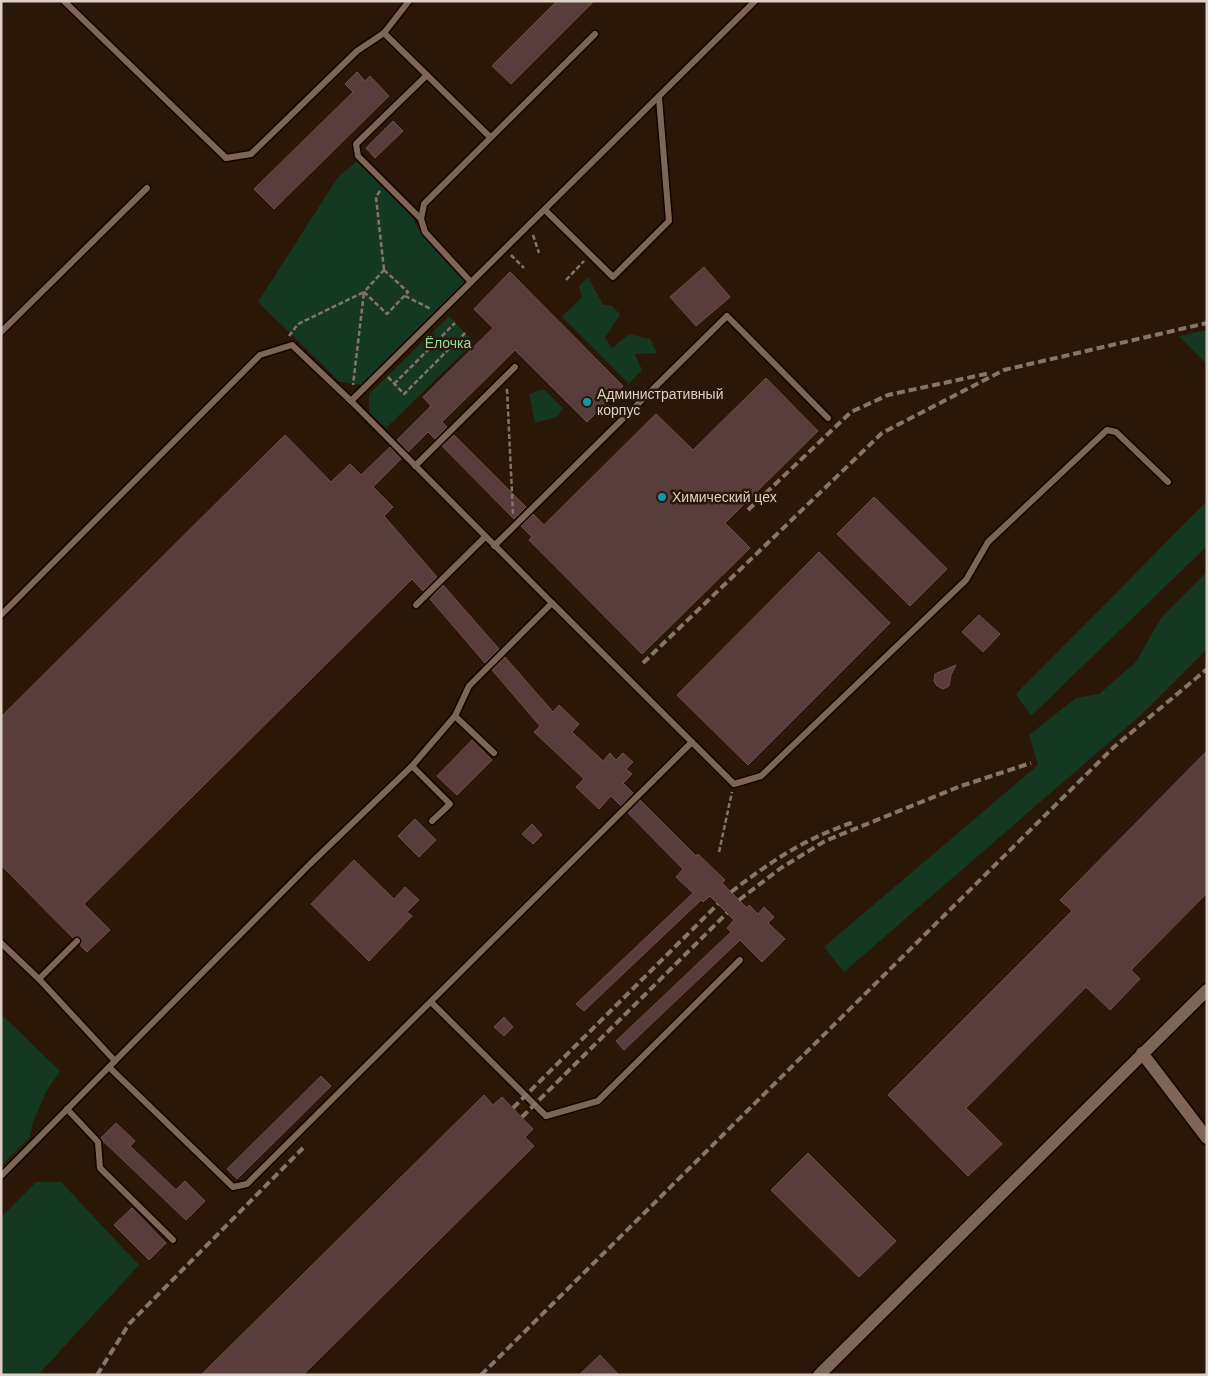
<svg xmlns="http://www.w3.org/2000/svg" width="1208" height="1376" viewBox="0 0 1208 1376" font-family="Helvetica,sans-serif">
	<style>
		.green { fill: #153822 }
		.building { fill: #593c3c; stroke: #6e504f }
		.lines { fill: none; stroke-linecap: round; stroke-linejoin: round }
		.lane-casing { stroke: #120300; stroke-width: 9 }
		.street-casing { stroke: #120300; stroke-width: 15 }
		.path { stroke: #847467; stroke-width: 2.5; stroke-dasharray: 5 2.5; stroke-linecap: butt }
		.lane { stroke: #7e6554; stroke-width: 6 }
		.street { stroke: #7e6554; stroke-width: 12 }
		.rail { stroke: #867669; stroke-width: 4; stroke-dasharray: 8 4; stroke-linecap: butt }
		.culture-dot { fill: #0f9aa8; stroke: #2a1707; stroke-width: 2 }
		.labels { text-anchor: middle; stroke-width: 5; stroke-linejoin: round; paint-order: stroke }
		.park-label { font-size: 14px; fill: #8bdea5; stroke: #2a1707 }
		.poi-label { font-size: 14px; fill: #ddd0c6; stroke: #2a1707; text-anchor: start }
	</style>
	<rect width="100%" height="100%" fill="#2a1707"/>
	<g class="green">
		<polygon points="357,161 412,214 417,227 465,282 361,385 340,382 258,302 338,177"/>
		<polygon points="588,277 603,305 611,305 620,314 605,338 612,348 629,334 650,339 657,353 635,354 642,370 629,384 562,317 582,297 579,286"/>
		<polygon points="449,316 474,342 386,428 369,413 369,394"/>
		<polygon points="1207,330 1207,364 1179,336"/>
		<polygon points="544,389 563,408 557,417 535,423 529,394"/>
		<polygon points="1207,501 1207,546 1031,716 1016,694"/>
		<polygon points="1207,572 1207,649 1143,713 844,972 824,947 1038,765 1029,735 1076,698 1099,694 1136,662 1161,618"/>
		<polygon points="1,1014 60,1071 47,1090 33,1122 30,1137 1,1166"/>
		<polygon points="36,1182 61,1182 139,1265 38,1375 1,1375 1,1217"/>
	</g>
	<g class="building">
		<polygon points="557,1 594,1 511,84 492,66"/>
		<polygon points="357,72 365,81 370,76 389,96 274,209 254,189 353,92 345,84"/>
		<polygon points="393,121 403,131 375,158 366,148"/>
		<polygon points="704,267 730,297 696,326 670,297"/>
		<polygon points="510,272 623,386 587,422 515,350 442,422 447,427 435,439 428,432 408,452 397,440 431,406 423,397 493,328 474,309"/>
		<polygon points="766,378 818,431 725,523 750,548 642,654 529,540 532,537 521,526 533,514 544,525 656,414 693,450"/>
		<polygon points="285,435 331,482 350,464 361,475 390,447 401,459 373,487 393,507 384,516 437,577 423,591 412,579 84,904 110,930 87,952 80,945 81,938 73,938 1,865 1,717"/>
		<polygon points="454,435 526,507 514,519 442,446"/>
		<polygon points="874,497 947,569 910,606 837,534"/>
		<polygon points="819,552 890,623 748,765 677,695"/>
		<polygon points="443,585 499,649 485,663 430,599"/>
		<polygon points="979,615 1000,634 983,652 962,632"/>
		<polygon points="505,657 553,712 559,705 579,724 572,732 603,761 610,753 616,760 623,753 633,762 626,769 632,774 623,783 633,793 621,806 611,796 599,809 576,787 584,779 534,732 540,726 492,670"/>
		<polygon points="956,665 951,675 949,686 943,689 937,686 934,681 935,674"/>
		<polygon points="472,740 492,760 457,795 437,776"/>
		<polygon points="1207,751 1207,893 1131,970 1140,979 1110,1010 1086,987 966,1108 1002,1144 968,1176 888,1095 1072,911 1060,900"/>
		<polygon points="640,800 696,856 698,854 725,880 722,883 747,908 749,905 758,914 764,907 774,917 768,923 785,939 762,962 740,940 624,1050 616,1041 731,932 727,928 734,920 710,896 703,902 701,900 584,1011 576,1004 693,893 676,877 683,869 628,813"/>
		<polygon points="415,819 436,840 419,857 398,836"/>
		<polygon points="532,824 542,835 533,844 522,834"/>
		<polygon points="354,860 394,899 405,887 419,900 407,912 412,916 369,961 311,904"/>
		<polygon points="504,1017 513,1027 504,1036 494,1027"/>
		<polygon points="321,1076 331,1086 237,1179 227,1169"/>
		<polygon points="484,1095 493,1105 502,1097 533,1129 525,1137 534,1146 303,1375 201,1375"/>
		<polygon points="116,1123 135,1141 130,1146 176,1190 185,1181 205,1201 186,1220 102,1140 101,1138"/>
		<polygon points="808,1153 896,1241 859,1277 771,1190"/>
		<polygon points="132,1208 166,1243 149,1260 114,1225"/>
		<polygon points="600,1355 619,1375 579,1375"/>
	</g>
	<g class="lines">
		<g class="lane-casing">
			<g id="lane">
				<polyline points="64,1 226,158 251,154 357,51 384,33 409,1"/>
				<polyline points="384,33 490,137"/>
				<polyline points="545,210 613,277 669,221 659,98"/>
				<polyline points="421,219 358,156 356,144 427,75"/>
				<polyline points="471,282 425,232 421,219 424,204 595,34"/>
				<polyline points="1,332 147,188"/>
				<polyline points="415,466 515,367"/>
				<polyline points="494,546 727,316 828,418"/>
				<polyline points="552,603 734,784 761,776 966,580 988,542 1107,430 1116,432 1168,482"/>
				<polyline points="416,605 485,537"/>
				<polyline points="1,615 260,355 292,345 351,401"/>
				<polyline points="455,716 494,753"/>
				<polyline points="412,766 450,804 432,821"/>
				<polyline points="1,943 39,979 115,1061"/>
				<polyline points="39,979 77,941"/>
				<polyline points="431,1002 546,1116 598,1101 740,960"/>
				<polyline points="109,1067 233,1187 247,1184 692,742"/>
				<polyline points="67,1109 98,1142 100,1168 173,1240"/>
				<polyline points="1,1176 310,864 412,766 455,716 469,686 552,603 351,401 755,1"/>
			</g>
		</g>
		<g class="street-casing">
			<g id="street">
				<polyline points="1142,1053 1207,1138"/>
				<polyline points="819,1375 1207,990"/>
			</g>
		</g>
		<g class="path">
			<polyline points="380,191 376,197 384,270"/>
			<polyline points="533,235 539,253"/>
			<polyline points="511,255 524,268"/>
			<polygon points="384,270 408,292 387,314 364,292"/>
			<polyline points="566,280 584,261"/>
			<polyline points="405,296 431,309"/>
			<polyline points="289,336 298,324 364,292 353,385"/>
			<polyline points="388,377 404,394 465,333"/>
			<polyline points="394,384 455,323"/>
			<polyline points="507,389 513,514"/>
			<polyline points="719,852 732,792"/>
		</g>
		<use href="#lane" class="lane"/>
		<use href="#street" class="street"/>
		<g class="rail">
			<polyline points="748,510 851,412 888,395 990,373"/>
			<polyline points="643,663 882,433 1004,370 1207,323"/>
			<path d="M731,892C773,860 804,839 854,822"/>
			<polyline points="739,900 781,868 825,841 961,786 1031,763"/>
			<polyline points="513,1108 718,904"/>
			<polyline points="522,1117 727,913"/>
			<polyline points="97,1375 129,1324 303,1148"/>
			<polyline points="481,1375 1114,747 1207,669"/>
		</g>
	</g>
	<g class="culture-dot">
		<circle cx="587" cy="402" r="5"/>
		<circle cx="662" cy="497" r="5"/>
	</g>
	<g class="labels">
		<g class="park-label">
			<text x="448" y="348">Ёлочка</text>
		</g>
		<g class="poi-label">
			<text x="597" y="399">Административный<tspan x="597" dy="16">корпус</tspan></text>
			<text x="672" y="502">Химический цех</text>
		</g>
	</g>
	<rect width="1208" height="1376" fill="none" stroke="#ddd0c6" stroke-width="5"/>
</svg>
